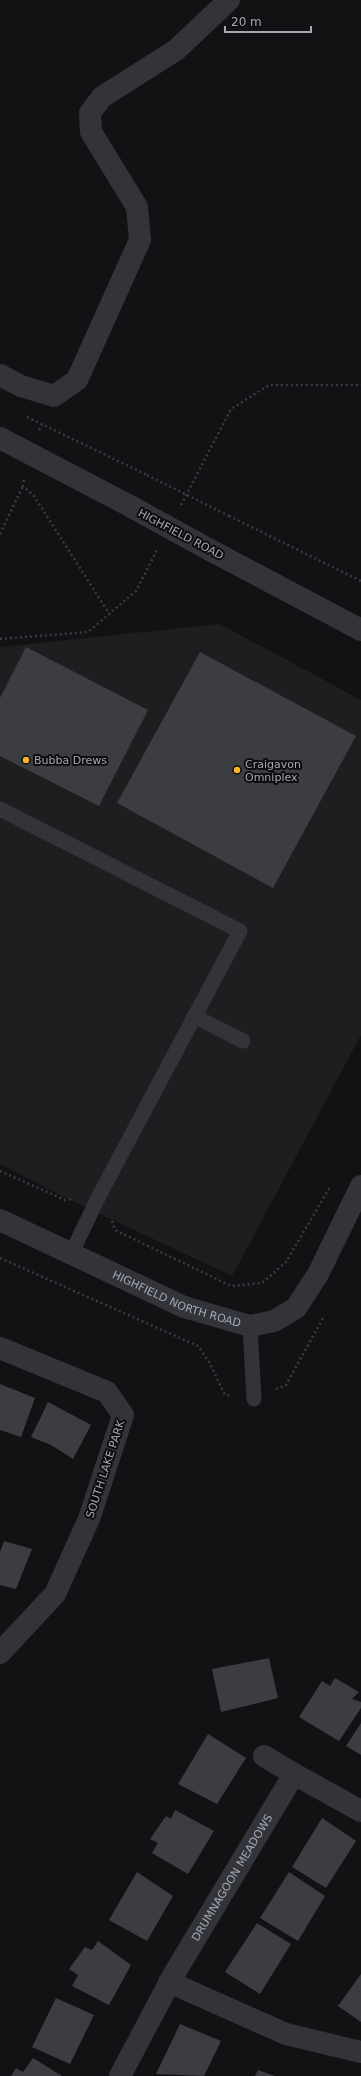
<svg xmlns="http://www.w3.org/2000/svg" width="361" height="2076" viewBox="0 0 361 2076" font-family="'DejaVu Sans',sans-serif">
	<style>
		.built { fill: #1e1e21 }
		.building { fill: #3c3d41 }
		.lines { fill: none; stroke-linecap: round; stroke-linejoin: round }
		.path { stroke: #393b40; stroke-width: 2.5; stroke-dasharray: 2 3; stroke-linecap: butt }
		.service { stroke: #333439; stroke-width: 15 }
		.minor { stroke: #333439; stroke-width: 22 }
		.tertiary { stroke: #333439; stroke-width: 22 }
		.path-bridge { stroke: #393b40; stroke-width: 2.5; stroke-dasharray: 2 3; stroke-linecap: butt }
		.tertiary-bridge { stroke: #333439; stroke-width: 22 }
		.poi-dot { fill: #f6b828; stroke: #0d0d0f; stroke-width: 1.5 }
		.labels { text-anchor: middle; stroke-width: 4; stroke-linejoin: round; paint-order: stroke }
		.street-label { font-size: 11px; fill: #a3a8b5; stroke: #0d0d0f }
		.poi-label { font-size: 11px; fill: #a3a8b5; stroke: #0d0d0f; text-anchor: start }
	</style>
	<rect width="100%" height="100%" fill="#121214"/>
	<polygon class="built" points="220,624 361,700 361,1035 232,1276 62,1196 0,1164 0,647"/>
	<g class="building">
		<polygon points="26,647 148,710 99,806 0,756 0,698"/>
		<polygon points="200,652 356,736 273,888 117,803"/>
		<polygon points="0,1384 35,1398 21,1437 0,1430"/>
		<polygon points="48,1402 91,1425 73,1459 51,1445 31,1437"/>
		<polygon points="4,1541 32,1549 16,1589 0,1585 0,1552"/>
		<polygon points="269,1658 278,1698 221,1712 212,1669"/>
		<polygon points="335,1678 359,1692 352,1699 361,1702 361,1708 339,1741 299,1717 322,1681 330,1686"/>
		<polygon points="361,1723 361,1755 346,1746"/>
		<polygon points="208,1734 246,1758 217,1804 178,1784"/>
		<polygon points="175,1810 214,1831 188,1874 152,1853 158,1843 150,1839 166,1816 171,1819"/>
		<polygon points="322,1818 356,1841 326,1888 292,1867"/>
		<polygon points="137,1872 173,1896 147,1941 109,1920"/>
		<polygon points="289,1872 325,1896 298,1941 260,1918"/>
		<polygon points="257,1923 291,1944 260,1994 225,1972"/>
		<polygon points="98,1941 131,1965 109,2005 72,1986 78,1975 69,1969 85,1947 92,1950"/>
		<polygon points="361,1974 361,2022 338,2006"/>
		<polygon points="56,1998 94,2015 70,2064 32,2047"/>
		<polygon points="180,2024 221,2041 204,2076 156,2074"/>
		<polygon points="33,2058 62,2076 11,2076 16,2068 23,2072"/>
		<polygon points="258,2070 275,2076 255,2076"/>
	</g>
	<g class="lines">
		<g class="path">
			<polyline points="27,417 147,475"/>
			<polyline points="39,430 42,424"/>
			<polyline points="24,480 23,486 34,496 110,615"/>
			<polyline points="181,505 231,409 269,385 361,385"/>
			<polyline points="229,516 361,581"/>
			<polyline points="0,534 23,486"/>
			<polyline points="0,639 88,632 136,591 157,550"/>
			<polyline points="0,1171 65,1200 73,1199"/>
			<polyline points="112,1221 115,1230 231,1286 262,1283 286,1262 330,1187"/>
			<polyline points="0,1258 198,1346 209,1362 225,1395 231,1396"/>
			<polyline points="276,1389 286,1385 323,1318"/>
		</g>
		<g class="service">
			<polyline points="0,809 240,931 100,1194 72,1252"/>
			<polyline points="194,1016 243,1041"/>
			<polyline points="250,1326 254,1399"/>
		</g>
		<g class="minor">
			<polyline points="0,375 21,386 54,396 77,380 140,240 137,207 91,132 90,113 102,97 176,50 229,0"/>
			<polyline points="0,1348 107,1392 123,1415 89,1519 55,1594 0,1653"/>
			<polyline points="264,1756 294,1774"/>
			<polyline points="169,1982 286,2034 361,2052"/>
			<path id="s1" d="M120,2076L174,1974L294,1774L361,1811"/>
		</g>
		<g class="tertiary">
			<polyline points="0,438 130,506"/>
			<polyline points="210,550 361,630"/>
			<path id="s2" d="M0,1220L184,1307L250,1326L274,1321L296,1308L318,1274L361,1186"/>
		</g>
		<polyline class="path-bridge" points="147,475 229,516"/>
		<polyline class="tertiary-bridge" points="130,506 210,550"/>
	</g>
	<g class="poi-dot">
		<circle cx="26" cy="760" r="4"/>
		<circle cx="237" cy="770" r="4"/>
	</g>
	<g class="labels">
		<g class="street-label">
			<text transform="translate(181 534) rotate(28)" y="4">HIGHFIELD ROAD</text>
			<text dy="4" stroke="none"><textPath href="#s2" startOffset="194">HIGHFIELD NORTH ROAD</textPath></text>
			<text transform="translate(105 1469) rotate(-72)" y="4">SOUTH LAKE PARK</text>
			<text dy="4" stroke="none"><textPath href="#s1" startOffset="228">DRUMNAGOON MEADOWS</textPath></text>
		</g>
		<g class="poi-label">
			<text x="34" y="764">Bubba Drews</text>
			<text x="245" y="768">Craigavon<tspan x="245" dy="13">Omniplex</tspan></text>
		</g>
	</g>
	<path d="M225 26v6h86v-6" fill="none" stroke="#a3a8b5" stroke-width="2"/>
	<text x="231" y="26" font-size="12" fill="#a3a8b5" stroke="#0d0d0f" stroke-width="3" paint-order="stroke">20 m</text>
</svg>
